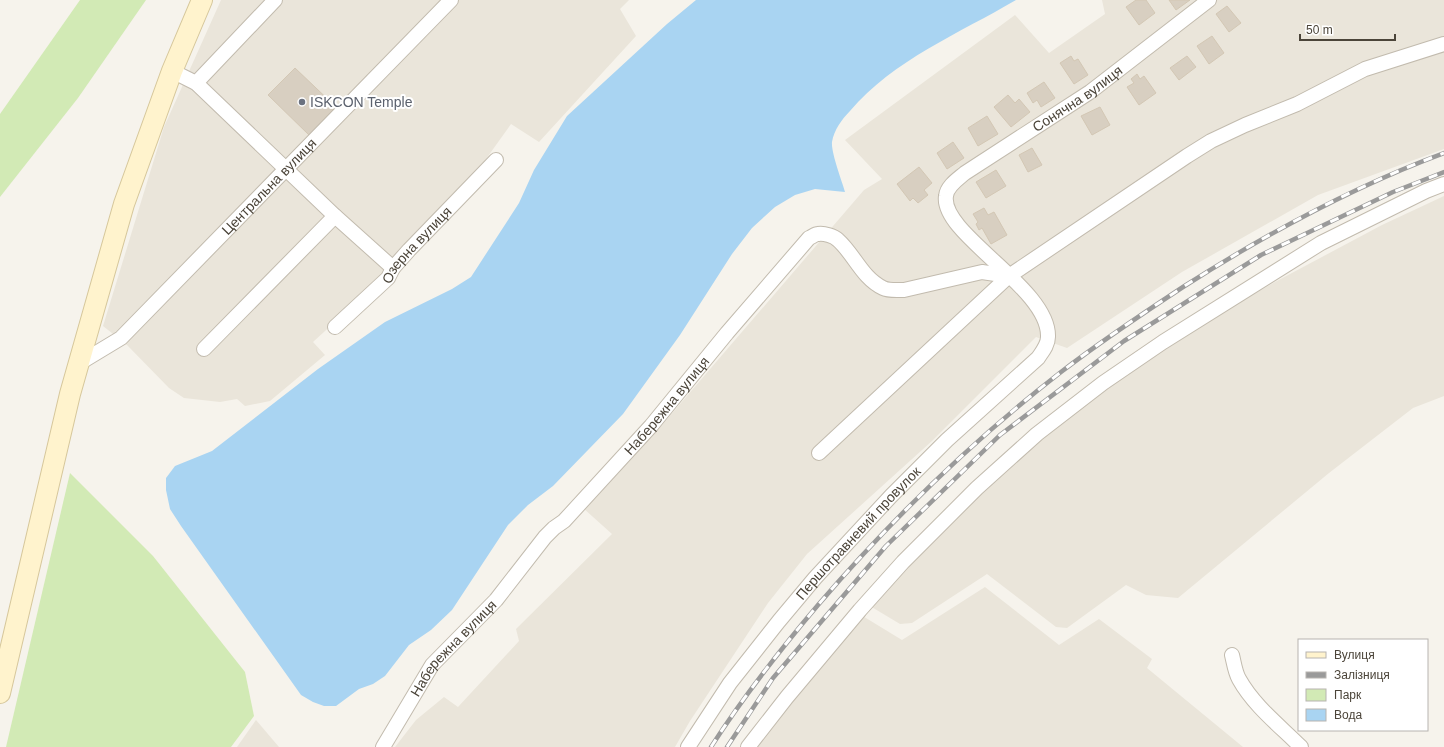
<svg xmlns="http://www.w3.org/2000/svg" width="1444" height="747" viewBox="0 0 1444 747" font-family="Helvetica,sans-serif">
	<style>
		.residential { fill: #eae5da }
		.green { fill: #d2eab5 }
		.water { fill: #a9d4f2 }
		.building { fill: #d8cfc1; stroke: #d3c7b4 }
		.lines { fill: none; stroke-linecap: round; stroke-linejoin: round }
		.minor-casing { stroke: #c2bbae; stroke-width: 16 }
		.secondary-casing { stroke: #d6c79b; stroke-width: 22 }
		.minor { stroke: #fff; stroke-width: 14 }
		.secondary { stroke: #fff3cd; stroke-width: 20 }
		.rail-casing { stroke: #9a9a9a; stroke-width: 4.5 }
		.rail { stroke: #fff; stroke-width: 3; stroke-dasharray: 9; stroke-linecap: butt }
		.worship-dot { fill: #6b7280; stroke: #fff; stroke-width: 1.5 }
		.labels { text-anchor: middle; stroke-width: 4; stroke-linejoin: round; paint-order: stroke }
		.street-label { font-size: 14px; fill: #4b4439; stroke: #fff }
		.worship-label { font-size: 14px; fill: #5b616d; stroke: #fff; text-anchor: start }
	</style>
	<rect width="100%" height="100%" fill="#f6f3ec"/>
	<g class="residential">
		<polygon points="221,0 629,0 620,9 636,36 539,142 511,124 471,180 385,276 313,342 325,355 270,401 245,406 237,399 220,402 184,398 169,388 127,345 103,326 164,127"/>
		<polygon points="1102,0 1444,0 1444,149 1318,195 1182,272 1067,348 1036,337 932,441 807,554 768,603 690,721 675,747 395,747 416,720 444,697 458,707 519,641 516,629 612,534 583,508 662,425 864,190 882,179 845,140 1015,15 1049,53 1105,14"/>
		<polygon points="1444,196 1444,396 1413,408 1329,473 1178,598 1146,595 1126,585 1067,628 1056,627 987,574 912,623 900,624 870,606 981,491 1039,440 1124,375 1230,308 1275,282 1382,225"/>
		<polygon points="985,587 1059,645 1099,619 1152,659 1147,668 1243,747 757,747 762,738 861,615 902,640"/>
		<polygon points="256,720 279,747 237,747"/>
	</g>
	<g class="green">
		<polygon points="80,0 146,0 78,98 0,197 0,114"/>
		<polygon points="70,473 153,556 245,672 254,716 231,747 6,747"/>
	</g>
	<path class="water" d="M696,0H1016C960,33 893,60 850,111C842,119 834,130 832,142C831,153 842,181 845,192L815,189L795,195L775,207L752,228L732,254L680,335L623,414L553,486L528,505L508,525L452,610L431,630L409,645L385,676L373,684L359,689L336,706H324L313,702L301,695L181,526L170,509L166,490V478L175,466L212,451L318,369L385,322L452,289L471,277L519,203L534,170L567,116L667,24Z"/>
	<g class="building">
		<polygon points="1136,0 1146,0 1155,13 1139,25 1126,7"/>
		<polygon points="1169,0 1190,0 1176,10"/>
		<polygon points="1227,6 1241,23 1229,32 1216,14"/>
		<polygon points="1212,36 1224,53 1209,64 1197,46"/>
		<polygon points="1071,56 1074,61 1078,59 1088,75 1074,84 1060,63"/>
		<polygon points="1187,56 1196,67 1179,80 1170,68"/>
		<polygon points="295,68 337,108 309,135 268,95"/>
		<polygon points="1137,74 1140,79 1144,76 1156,93 1139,105 1127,87 1134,83 1131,79"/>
		<polygon points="1044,82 1055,98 1041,107 1037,100 1033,103 1027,93"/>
		<polygon points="1008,95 1015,103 1019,99 1030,112 1011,127 994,107"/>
		<polygon points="1100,107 1110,125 1092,135 1081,116"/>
		<polygon points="987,116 998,134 978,146 968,128"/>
		<polygon points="953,142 964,158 947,169 937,153"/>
		<polygon points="1032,148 1042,165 1028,172 1019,155"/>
		<polygon points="919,167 932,183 924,190 928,195 918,203 913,198 910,201 897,184"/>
		<polygon points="996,170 1006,186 986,198 976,182"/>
		<polygon points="984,208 988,215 994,212 1007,235 991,244 982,228 979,230 976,224 978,222 973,214"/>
	</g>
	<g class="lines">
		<g class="minor-casing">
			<g id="minor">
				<polyline points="172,71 196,83 335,216 393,268"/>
				<polyline points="196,83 275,0"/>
				<path id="s1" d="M335,327L388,278L393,268L409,250L496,160"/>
				<polyline points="204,349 335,216"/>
				<path id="s2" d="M78,364L121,338L451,0"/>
				<polyline points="819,453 1009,276 1187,156 1211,141 1245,125 1297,104 1365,69 1444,44"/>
				<path d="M1232,655C1234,663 1235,672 1239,679C1254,706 1280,726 1301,747"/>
				<path id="s3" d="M383,747L432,665L496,600L545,537L554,528L564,521L651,426L727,333L809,238C812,237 815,234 818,234C824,233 834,236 838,240C854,254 862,278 883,288C889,291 897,290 904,290L982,272L1009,276"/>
				<path id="s4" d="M688,747L730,683L779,621L815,578L891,496L947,440L1038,358C1042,352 1048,345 1048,337C1050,288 940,234 946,196C947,186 958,179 965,173L1090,92L1209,0"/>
				<polyline points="748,747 787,697 860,610 903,562 977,488 1037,434 1103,383 1163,342 1321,243 1426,191 1444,184"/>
			</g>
		</g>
		<g class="secondary-casing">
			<polyline id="secondary" points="0,693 70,394 124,204 172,71 202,0"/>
		</g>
		<use href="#minor" class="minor"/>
		<use href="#secondary" class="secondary"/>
		<g class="rail-casing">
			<g id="rail">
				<path d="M711,747C743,697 780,650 818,605C891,520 972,441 1061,372C1100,342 1142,314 1183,287C1266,234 1352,187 1444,153"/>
				<polyline points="727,747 773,678 886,546 1000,435 1124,341 1261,255 1393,192 1444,172"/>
			</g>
		</g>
		<use href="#rail" class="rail"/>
	</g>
	<circle class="worship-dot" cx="302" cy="102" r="4"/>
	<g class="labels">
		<g class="street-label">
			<text dy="5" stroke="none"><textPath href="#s4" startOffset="893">Сонячна вулиця</textPath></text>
			<text dy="5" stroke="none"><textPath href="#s2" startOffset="262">Центральна вулиця</textPath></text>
			<text dy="5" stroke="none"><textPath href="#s1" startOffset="116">Озерна вулиця</textPath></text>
			<text dy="5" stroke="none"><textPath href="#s3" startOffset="446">Набережна вулиця</textPath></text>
			<text dy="5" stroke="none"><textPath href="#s4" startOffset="274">Першотравневий провулок</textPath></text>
			<text dy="5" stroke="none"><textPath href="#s3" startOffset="122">Набережна вулиця</textPath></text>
		</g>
		<g class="worship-label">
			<text x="310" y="107">ISKCON Temple</text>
		</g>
	</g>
	<rect x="1298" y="639" width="130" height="92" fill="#ffffff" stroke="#b7b4b0"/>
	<rect x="1306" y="652" width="20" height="6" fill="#fff3cd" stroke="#b7b4b0"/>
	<text x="1334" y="659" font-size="12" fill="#4b4439">Вулиця</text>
	<rect x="1306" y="672" width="20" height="6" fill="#9a9a9a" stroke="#b7b4b0"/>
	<text x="1334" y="679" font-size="12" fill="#4b4439">Залізниця</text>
	<rect x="1306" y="689" width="20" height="12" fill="#d2eab5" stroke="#b7b4b0"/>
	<text x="1334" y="699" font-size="12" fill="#4b4439">Парк</text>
	<rect x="1306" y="709" width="20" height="12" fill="#a9d4f2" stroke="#b7b4b0"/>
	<text x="1334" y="719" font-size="12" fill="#4b4439">Вода</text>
	<path d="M1300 34v6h95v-6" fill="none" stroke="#4b4439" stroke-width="2"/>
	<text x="1306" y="34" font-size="12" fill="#4b4439" stroke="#ffffff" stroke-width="3" paint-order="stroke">50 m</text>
</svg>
